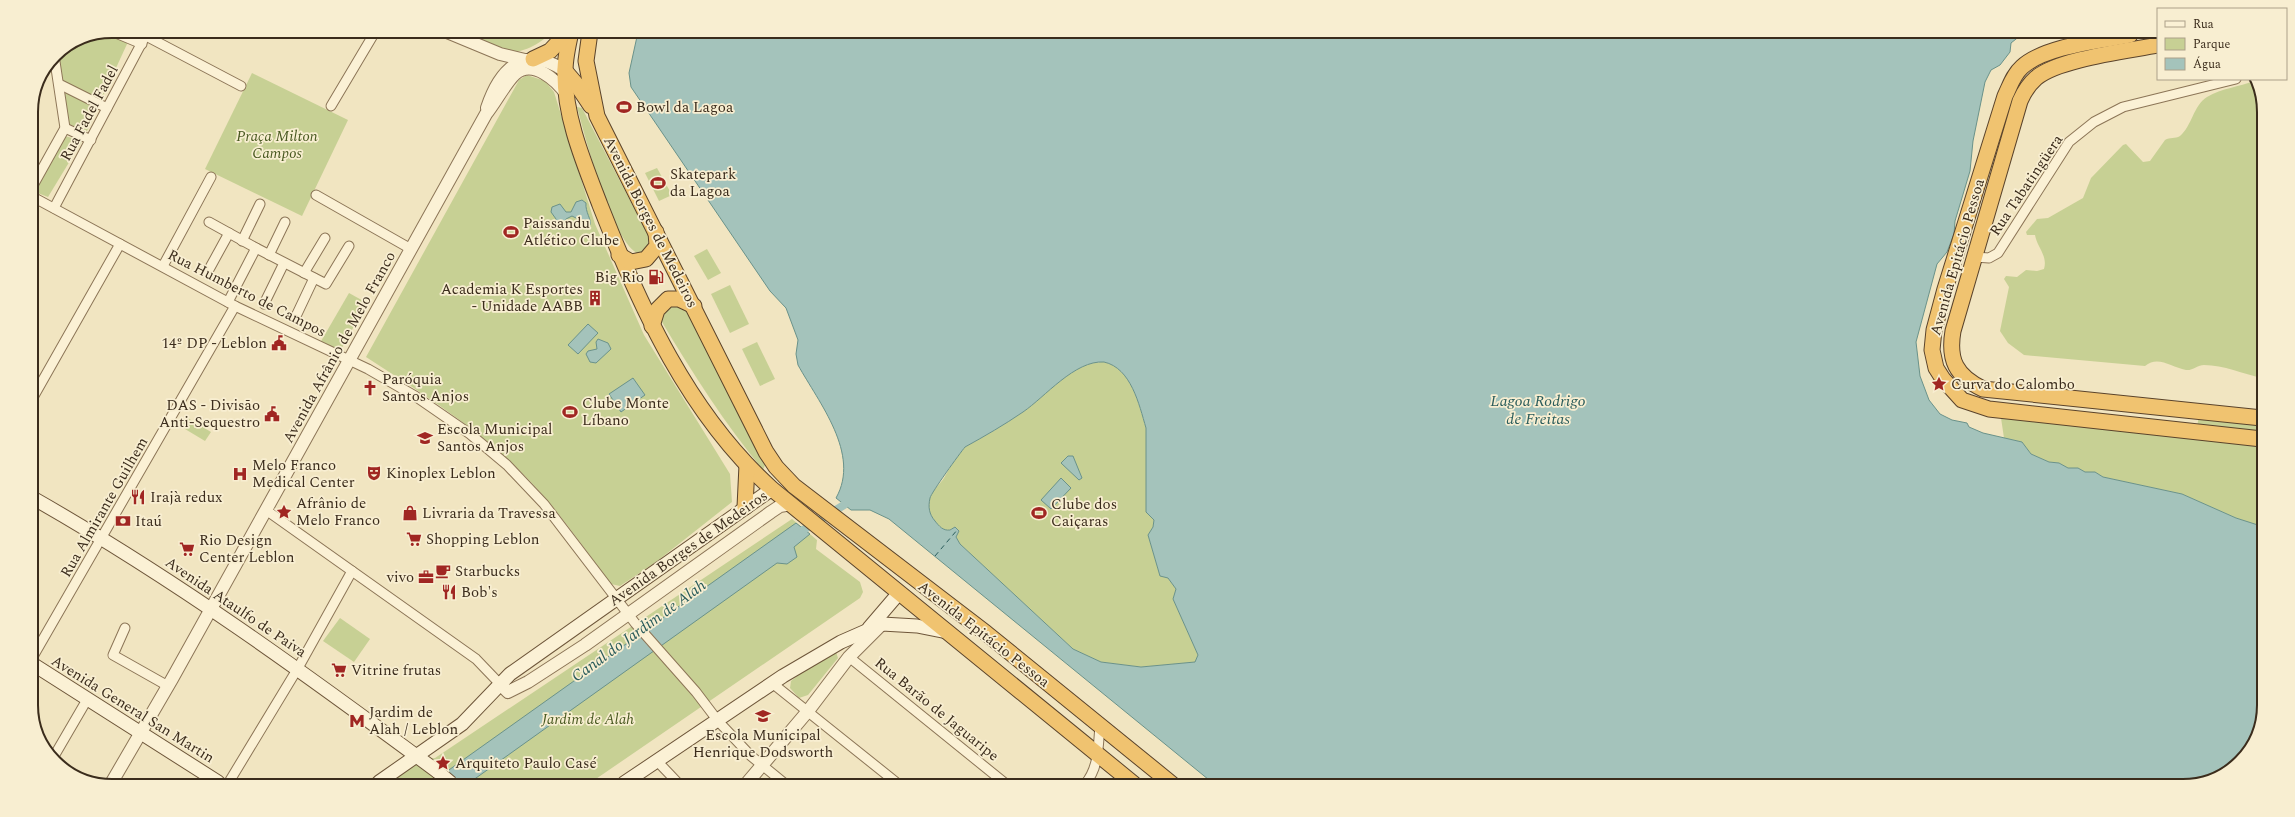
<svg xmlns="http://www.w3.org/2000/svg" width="2295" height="817" viewBox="0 0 2295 817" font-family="Spectral,serif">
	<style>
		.green { fill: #c7d094 }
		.water { fill: #a4c3bb; stroke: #6a928a; fill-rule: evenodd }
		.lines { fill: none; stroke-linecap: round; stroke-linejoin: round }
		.canal { stroke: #a4c3bb; stroke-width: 8 }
		.ferry { stroke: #2a5c5b; stroke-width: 1; stroke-dasharray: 5 4; stroke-linecap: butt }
		.minor-casing { stroke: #8c7557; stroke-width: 11 }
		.tertiary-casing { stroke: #8c7557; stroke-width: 14 }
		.secondary-casing { stroke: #6e563a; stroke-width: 15 }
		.trunk-casing { stroke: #5a432b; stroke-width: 17 }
		.minor { stroke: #fbf1d5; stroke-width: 9 }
		.tertiary { stroke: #fbf1d5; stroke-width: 12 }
		.secondary { stroke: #fbf1d5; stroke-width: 13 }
		.trunk { stroke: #f0c370; stroke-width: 15 }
		.secondary-bridge-casing { stroke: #6e563a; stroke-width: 15; stroke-linecap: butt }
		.secondary-bridge { stroke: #fbf1d5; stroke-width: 13 }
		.labels { text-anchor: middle; stroke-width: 3.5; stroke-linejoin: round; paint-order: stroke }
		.poi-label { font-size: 15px; fill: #3b2c1c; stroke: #f8eed1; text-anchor: start }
		.street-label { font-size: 15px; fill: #3b2c1c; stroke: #f8eed1 }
		.park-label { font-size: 15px; font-style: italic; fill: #495921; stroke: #f8eed1 }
		.water-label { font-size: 16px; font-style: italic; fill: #2a5c5b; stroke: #f8eed1 }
		.rim { fill: none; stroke: #3b2c1c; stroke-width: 2 }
	</style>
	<rect width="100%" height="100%" fill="#f1e5c1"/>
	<g class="green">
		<polygon points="112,31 133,31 87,131 68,124 56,54 81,37"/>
		<path d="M457,32H552C542,43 519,56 502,52C487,47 472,38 457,32Z"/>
		<polygon points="252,73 348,120 302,216 205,169"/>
		<path d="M527,75L545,81L554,92L595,224L644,335L730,474L732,502L656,562L620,586L611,584C583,547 557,508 524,475C477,428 422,393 366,357L519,80Z"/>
		<path d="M2254,81L2264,107L2262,378C2243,374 2224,365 2204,365C2198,365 2192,371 2186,370C2171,367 2158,355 2145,366L2024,355L2008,343L2000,331L2009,287L2004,279L2006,276L2017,277L2026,270L2037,271L2044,269C2048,256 2037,247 2035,235H2027L2026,232L2037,219L2048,218L2083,198L2091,178L2123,145L2126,144L2143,162L2150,161L2165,140C2170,137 2175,139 2180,136C2192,126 2193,106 2207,97C2222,88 2239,87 2254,81Z"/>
		<path d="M577,107L582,108L649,237L648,249L639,254C612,243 585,136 577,107Z"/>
		<polygon points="65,136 82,141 48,197 35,192"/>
		<polygon points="657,168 672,195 659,201 645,173"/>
		<polygon points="707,249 721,273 708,280 694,256"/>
		<polygon points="730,285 749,324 730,333 711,294"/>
		<polygon points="349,293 367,303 339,353 320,343"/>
		<path d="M668,302L687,307L765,465L763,470C725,424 693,374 662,322L661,313Z"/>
		<polygon points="757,342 775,379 760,386 742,349"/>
		<path d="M1104,362C1131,368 1139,404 1146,428V512L1154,520L1153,527L1148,535L1160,576L1168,578L1176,589L1173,599L1198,655L1196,662L1142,667L1101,662L1073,649L960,544L956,537L959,531L955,527L947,531C935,526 923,509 931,495C934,489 940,484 944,478C950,467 956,457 965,447C985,436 1004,425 1023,412C1045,397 1075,360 1104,362Z"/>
		<polygon points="2199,414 2262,423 2262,435 2197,428"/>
		<polygon points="186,417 211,432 205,441 180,426"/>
		<polygon points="2001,418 2262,441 2261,526 2236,518 2182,494 2103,477 2095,472 2085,472 2078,468 2068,468 2059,463 2049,462 2031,454 2022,442 2004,438"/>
		<polygon points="792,519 817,540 816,549 860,582 863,592 860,598 590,783 386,782 414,761 435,758"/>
		<polygon points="340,618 370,639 354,662 323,641"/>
		<polygon points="836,652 838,658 808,695 799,698 790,688 791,681 822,657"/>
	</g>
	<g class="water">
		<path d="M638,32L2021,35L2011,43L2010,52L2000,65L1991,70L1985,82L1973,141L1970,171L1955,221L1954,234L1947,252L1937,264L1916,342L1920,376L1929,400L1940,414L1952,420L1967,423L1969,427L1983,433L2022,442L2031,454L2049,462L2059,463L2068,468H2078L2085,472H2095L2103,477L2182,494L2236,518L2261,526L2260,731L2232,769L2183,786L1214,784L889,519L870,510H851L836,498C861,454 819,403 798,365L796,354L798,340L786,308L770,291L631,87L629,73ZM1104,362C1131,368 1139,404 1146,428V512L1154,520L1153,527L1148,535L1160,576L1168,578L1176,589L1173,599L1198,655L1195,662L1141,667L1101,662L1073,649L960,544L956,537L959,531L955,527L950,530C943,531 939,526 935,521C929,514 928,507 930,498C931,493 960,453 965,447C985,436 1004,425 1023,412C1045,397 1075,360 1104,362Z"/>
		<path d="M582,200L586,203C585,212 592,220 590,225L585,226L578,219L572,216L566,219L562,229H557L556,219L551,212L552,207L560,204L566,212H571L576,202Z"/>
		<polygon points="588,324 598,333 578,354 568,345"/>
		<polygon points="598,339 608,343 611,349 596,363 590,362 586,354 588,351 597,349 596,342"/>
		<polygon points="633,378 645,395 621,412 609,394"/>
		<polygon points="1068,456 1073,456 1082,478 1079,480 1061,463"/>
		<polygon points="1061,478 1071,488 1051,509 1041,500"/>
		<polygon points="796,523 810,534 794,547 797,557 787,564 777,563 469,783 432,782"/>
	</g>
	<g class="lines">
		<polyline class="canal" points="795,535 844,505"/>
		<polyline class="ferry" points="935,556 958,529"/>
		<g class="minor-casing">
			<g id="minor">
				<polyline points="111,31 142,44"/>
				<polyline points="146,36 241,86"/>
				<polyline points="59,84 107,108"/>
				<polyline points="331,106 375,32"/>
				<polyline points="65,128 91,140"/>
				<polyline points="31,189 65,128 54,55"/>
				<polyline points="316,195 411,249"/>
				<polyline points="31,196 235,306 368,369 415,396 470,434 507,465 544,504 635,623 696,692 718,721 751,756 784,783"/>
				<polyline points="54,208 148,31"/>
				<polyline points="209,222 256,248 228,302"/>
				<polyline points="242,241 260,204"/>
				<polyline points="256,248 326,284 349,246"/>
				<polyline points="269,255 285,222"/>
				<polyline points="1975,257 1989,258 1998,253 2069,142 2094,122 2123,107 2236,79"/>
				<polyline points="163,266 211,177"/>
				<polyline points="207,273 229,233"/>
				<polyline points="304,273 325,238"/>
				<polyline points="264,304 284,263"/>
				<polyline points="297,314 314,278"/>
				<polyline points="31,401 120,244"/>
				<polyline points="266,510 476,659 499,683"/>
				<polyline points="125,628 113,655 168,686"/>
				<polyline points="849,657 1006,784"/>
				<polyline points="31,660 235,306"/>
				<polyline points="772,683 897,783"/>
				<polyline points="53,758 88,698"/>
				<polyline points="656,760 678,783"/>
				<polyline points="229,782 298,668 352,571"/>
				<path d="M1085,784C1099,768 1098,746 1100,726"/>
			</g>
		</g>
		<g class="tertiary-casing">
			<g id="tertiary">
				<polyline points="447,32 500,54 525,60"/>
				<path d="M487,108C500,69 525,43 565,71"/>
				<polyline points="499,683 508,692 528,682 585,645 771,512 780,506 791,504"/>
				<path d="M112,782L172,679L486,114C495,103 506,82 515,74C533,58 557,81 567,95"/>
				<polyline points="747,783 808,711 849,657 881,625"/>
			</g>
		</g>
		<g class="secondary-casing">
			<g id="secondary">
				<path d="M31,497C174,578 306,674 438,772"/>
				<polyline points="869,628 899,593"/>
				<polyline points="31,663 218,782"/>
				<polyline points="379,782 462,724 510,674 772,489"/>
				<polyline points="624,783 783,676 841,642 882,624 917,626 947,632"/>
			</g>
		</g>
		<g class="trunk-casing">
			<g id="trunk">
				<path d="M571,32C568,45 565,58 565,71C564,116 584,163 600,205C640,307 689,415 772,489L1134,784"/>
				<polyline points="590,32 586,61 597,116 766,452 776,467 794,486 986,633 1172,784"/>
				<path d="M2130,35C2100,41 2045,46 2022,67C2013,75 2010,86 2005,96L1945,289L1934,330L1932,350L1936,368L1943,379L1962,400L1989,409L2262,439"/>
				<path d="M2158,45C2128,51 2058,59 2036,78C2028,85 2024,92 2020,101L1953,331C1948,360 1956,376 1983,389L2262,418"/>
				<polyline points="533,59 550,51 568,32"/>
				<polyline points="565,71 577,85 591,106"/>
				<polyline points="619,255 631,262 646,259 657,246 656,232"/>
				<polyline points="652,326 657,310 668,299 679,299 694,306"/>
				<polyline points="745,507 747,465"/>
			</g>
		</g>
		<use href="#minor" class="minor"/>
		<use href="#tertiary" class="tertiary"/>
		<use href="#secondary" class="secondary"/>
		<use href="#trunk" class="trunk"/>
		<g class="secondary-bridge-casing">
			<polyline id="secondary-bridge" points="438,772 451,783"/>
		</g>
		<use href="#secondary-bridge" class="secondary-bridge"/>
	</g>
	<defs>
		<g id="stadium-bare" transform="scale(1.2)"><path d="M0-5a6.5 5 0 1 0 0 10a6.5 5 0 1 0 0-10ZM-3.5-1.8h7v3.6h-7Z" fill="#a02622" stroke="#f8eed1" stroke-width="2.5" paint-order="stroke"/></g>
		<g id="fuel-bare" transform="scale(1.2)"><path d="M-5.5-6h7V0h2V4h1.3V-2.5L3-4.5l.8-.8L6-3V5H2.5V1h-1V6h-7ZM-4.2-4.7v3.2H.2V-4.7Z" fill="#a02622" stroke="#f8eed1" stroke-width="2.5" paint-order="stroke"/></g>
		<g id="building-bare" transform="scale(1.2)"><path d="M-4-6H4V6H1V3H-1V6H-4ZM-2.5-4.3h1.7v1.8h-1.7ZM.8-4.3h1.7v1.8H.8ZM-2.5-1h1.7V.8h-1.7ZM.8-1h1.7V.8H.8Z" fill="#a02622" stroke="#f8eed1" stroke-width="2.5" paint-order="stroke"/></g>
		<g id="civic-bare" transform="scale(1.2)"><path d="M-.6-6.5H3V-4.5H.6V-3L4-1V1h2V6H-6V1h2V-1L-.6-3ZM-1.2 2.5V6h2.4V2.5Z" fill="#a02622" stroke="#f8eed1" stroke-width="2.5" paint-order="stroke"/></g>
		<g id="sight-bare" transform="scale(1.2)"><path d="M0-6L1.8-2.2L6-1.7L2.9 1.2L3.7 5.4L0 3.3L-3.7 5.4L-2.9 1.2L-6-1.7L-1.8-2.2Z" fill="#a02622" stroke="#f8eed1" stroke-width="2.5" paint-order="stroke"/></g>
		<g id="church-bare" transform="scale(1.2)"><path d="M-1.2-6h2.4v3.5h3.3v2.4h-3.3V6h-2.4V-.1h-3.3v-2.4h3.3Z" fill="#a02622" stroke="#f8eed1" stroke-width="2.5" paint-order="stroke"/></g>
		<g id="school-bare" transform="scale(1.2)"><path d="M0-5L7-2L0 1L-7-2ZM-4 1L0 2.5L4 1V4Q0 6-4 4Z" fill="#a02622" stroke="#f8eed1" stroke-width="2.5" paint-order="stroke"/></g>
		<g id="theatre-bare" transform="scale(1.2)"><path d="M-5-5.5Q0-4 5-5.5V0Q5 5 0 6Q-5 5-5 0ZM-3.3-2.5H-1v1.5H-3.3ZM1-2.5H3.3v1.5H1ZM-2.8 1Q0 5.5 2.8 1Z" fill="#a02622" stroke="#f8eed1" stroke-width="2.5" paint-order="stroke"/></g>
		<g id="hospital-bare" transform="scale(1.2)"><path d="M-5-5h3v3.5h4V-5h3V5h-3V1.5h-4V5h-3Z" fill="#a02622" stroke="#f8eed1" stroke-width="2.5" paint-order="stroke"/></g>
		<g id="restaurant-bare" transform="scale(1.2)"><path d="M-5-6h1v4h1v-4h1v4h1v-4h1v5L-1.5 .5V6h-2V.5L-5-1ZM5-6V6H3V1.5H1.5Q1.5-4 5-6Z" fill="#a02622" stroke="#f8eed1" stroke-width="2.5" paint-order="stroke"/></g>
		<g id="shop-bare" transform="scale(1.2)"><path d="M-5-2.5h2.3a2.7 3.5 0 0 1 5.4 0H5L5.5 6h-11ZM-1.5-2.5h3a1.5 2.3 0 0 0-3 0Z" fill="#a02622" stroke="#f8eed1" stroke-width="2.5" paint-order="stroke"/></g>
		<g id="bank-bare" transform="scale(1.2)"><path d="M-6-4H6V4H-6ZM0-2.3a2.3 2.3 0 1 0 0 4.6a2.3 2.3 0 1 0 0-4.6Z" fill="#a02622" stroke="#f8eed1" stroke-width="2.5" paint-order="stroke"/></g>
		<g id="supermarket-bare" transform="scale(1.2)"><path d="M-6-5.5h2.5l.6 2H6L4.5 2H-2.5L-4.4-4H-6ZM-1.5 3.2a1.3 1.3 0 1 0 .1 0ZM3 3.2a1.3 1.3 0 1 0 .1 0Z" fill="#a02622" stroke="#f8eed1" stroke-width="2.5" paint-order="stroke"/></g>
		<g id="cafe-bare" transform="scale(1.2)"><path d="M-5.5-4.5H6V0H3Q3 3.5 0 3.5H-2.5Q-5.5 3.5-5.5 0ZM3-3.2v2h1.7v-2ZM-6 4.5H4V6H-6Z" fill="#a02622" stroke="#f8eed1" stroke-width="2.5" paint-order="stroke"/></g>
		<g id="office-bare" transform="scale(1.2)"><path d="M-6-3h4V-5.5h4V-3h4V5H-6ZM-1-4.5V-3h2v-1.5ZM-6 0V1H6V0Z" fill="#a02622" stroke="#f8eed1" stroke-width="2.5" paint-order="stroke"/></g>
		<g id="metro-bare" transform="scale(1.2)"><path d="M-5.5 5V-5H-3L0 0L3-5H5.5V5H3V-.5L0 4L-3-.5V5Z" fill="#a02622" stroke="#f8eed1" stroke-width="2.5" paint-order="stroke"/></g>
	</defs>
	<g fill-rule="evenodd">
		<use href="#stadium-bare" x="624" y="107"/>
		<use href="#stadium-bare" x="658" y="183"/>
		<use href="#stadium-bare" x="511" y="232"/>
		<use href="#fuel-bare" x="656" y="277"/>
		<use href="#building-bare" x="595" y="298"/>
		<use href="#civic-bare" x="279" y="343"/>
		<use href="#sight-bare" x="1939" y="384"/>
		<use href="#church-bare" x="370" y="388"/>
		<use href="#stadium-bare" x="570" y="412"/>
		<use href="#civic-bare" x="272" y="414"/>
		<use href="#school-bare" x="425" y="438"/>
		<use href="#theatre-bare" x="374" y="473"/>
		<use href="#hospital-bare" x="240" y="474"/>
		<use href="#restaurant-bare" x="138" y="497"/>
		<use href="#sight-bare" x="284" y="512"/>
		<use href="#shop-bare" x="410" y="513"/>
		<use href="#stadium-bare" x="1039" y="513"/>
		<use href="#bank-bare" x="123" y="521"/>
		<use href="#supermarket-bare" x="414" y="539"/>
		<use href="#supermarket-bare" x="187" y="549"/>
		<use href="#cafe-bare" x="443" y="571"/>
		<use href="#office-bare" x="426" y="577"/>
		<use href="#restaurant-bare" x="449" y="592"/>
		<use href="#supermarket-bare" x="339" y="670"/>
		<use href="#school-bare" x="763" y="716"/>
		<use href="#metro-bare" x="357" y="721"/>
		<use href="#sight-bare" x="443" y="763"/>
	</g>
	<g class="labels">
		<g class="poi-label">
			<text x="636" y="112">Bowl da Lagoa</text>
			<text x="670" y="179">Skatepark<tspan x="670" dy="17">da Lagoa</tspan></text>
			<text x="523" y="228">Paissandu<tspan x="523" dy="17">Atlético Clube</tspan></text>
			<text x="644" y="282" text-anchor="end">Big Rio</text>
			<text x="583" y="294" text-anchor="end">Academia K Esportes<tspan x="583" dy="17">- Unidade AABB</tspan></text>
			<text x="267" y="348" text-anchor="end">14º DP - Leblon</text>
			<text x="382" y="384">Paróquia<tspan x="382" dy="17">Santos Anjos</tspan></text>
			<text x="1951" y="389">Curva do Calombo</text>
			<text x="582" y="408">Clube Monte<tspan x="582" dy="17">Líbano</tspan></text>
			<text x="260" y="410" text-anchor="end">DAS - Divisão<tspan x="260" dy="17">Anti-Sequestro</tspan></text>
			<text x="437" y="434">Escola Municipal<tspan x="437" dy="17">Santos Anjos</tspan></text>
			<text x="252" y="470">Melo Franco<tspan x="252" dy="17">Medical Center</tspan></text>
			<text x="386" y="478">Kinoplex Leblon</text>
			<text x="150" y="502">Irajà redux</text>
			<text x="296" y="508">Afrânio de<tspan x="296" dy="17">Melo Franco</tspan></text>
			<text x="1051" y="509">Clube dos<tspan x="1051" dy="17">Caiçaras</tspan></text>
			<text x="422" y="518">Livraria da Travessa</text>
			<text x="135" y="526">Itaú</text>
			<text x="426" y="544">Shopping Leblon</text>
			<text x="199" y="545">Rio Design<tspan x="199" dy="17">Center Leblon</tspan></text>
			<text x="455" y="576">Starbucks</text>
			<text x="414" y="582" text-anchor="end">vivo</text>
			<text x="461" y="597">Bob's</text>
			<text x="351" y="675">Vitrine frutas</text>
			<text x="369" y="717">Jardim de<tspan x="369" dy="17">Alah / Leblon</tspan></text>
			<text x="763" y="740" text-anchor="middle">Escola Municipal<tspan x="763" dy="17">Henrique Dodsworth</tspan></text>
			<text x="455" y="768">Arquiteto Paulo Casé</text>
		</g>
		<g class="street-label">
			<text transform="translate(89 113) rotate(-62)" y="5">Rua Fadel Fadel</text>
			<text transform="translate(2026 185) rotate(-56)" y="5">Rua Tabatingüera</text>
			<text transform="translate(651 222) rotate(63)" y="5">Avenida Borges de Medeiros</text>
			<text transform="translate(1957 257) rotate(-74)" y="5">Avenida Epitácio Pessoa</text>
			<text transform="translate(247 293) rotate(27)" y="5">Rua Humberto de Campos</text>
			<text transform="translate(339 347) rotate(-61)" y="5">Avenida Afrânio de Melo Franco</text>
			<text transform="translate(104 507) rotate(-60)" y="5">Rua Almirante Guilhem</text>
			<text transform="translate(688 548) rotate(-35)" y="5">Avenida Borges de Medeiros</text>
			<text transform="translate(236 607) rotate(34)" y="5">Avenida Ataulfo de Paiva</text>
			<text transform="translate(984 634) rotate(38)" y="5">Avenida Epitácio Pessoa</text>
			<text transform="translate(133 709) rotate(32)" y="5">Avenida General San Martin</text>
			<text transform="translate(937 709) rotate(39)" y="5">Rua Barão de Jaguaripe</text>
		</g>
		<g class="park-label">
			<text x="277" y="141">Praça Milton<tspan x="277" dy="17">Campos</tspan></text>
			<text x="588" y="724">Jardim de Alah</text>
		</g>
		<g class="water-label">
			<text x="1538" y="406">Lagoa Rodrigo<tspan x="1538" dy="18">de Freitas</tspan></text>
			<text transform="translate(638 630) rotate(-36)" y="6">Canal do Jardim de Alah</text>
		</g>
	</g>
	<path d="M0 0H2295V817H0ZM112 38H2183A74 74 0 0 1 2257 112V705A74 74 0 0 1 2183 779H112A74 74 0 0 1 38 705V112A74 74 0 0 1 112 38Z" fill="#f8eed1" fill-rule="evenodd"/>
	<path class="rim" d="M112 38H2183A74 74 0 0 1 2257 112V705A74 74 0 0 1 2183 779H112A74 74 0 0 1 38 705V112A74 74 0 0 1 112 38Z"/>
	<rect x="2157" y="8" width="130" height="72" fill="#f8eed1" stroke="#aca089"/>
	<rect x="2165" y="21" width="20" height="6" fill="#fbf1d5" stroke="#aca089"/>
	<text x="2193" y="28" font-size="12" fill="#3b2c1c">Rua</text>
	<rect x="2165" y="38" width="20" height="12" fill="#c7d094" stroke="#aca089"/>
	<text x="2193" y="48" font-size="12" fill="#3b2c1c">Parque</text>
	<rect x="2165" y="58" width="20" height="12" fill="#a4c3bb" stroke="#aca089"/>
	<text x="2193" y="68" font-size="12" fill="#3b2c1c">Água</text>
</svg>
